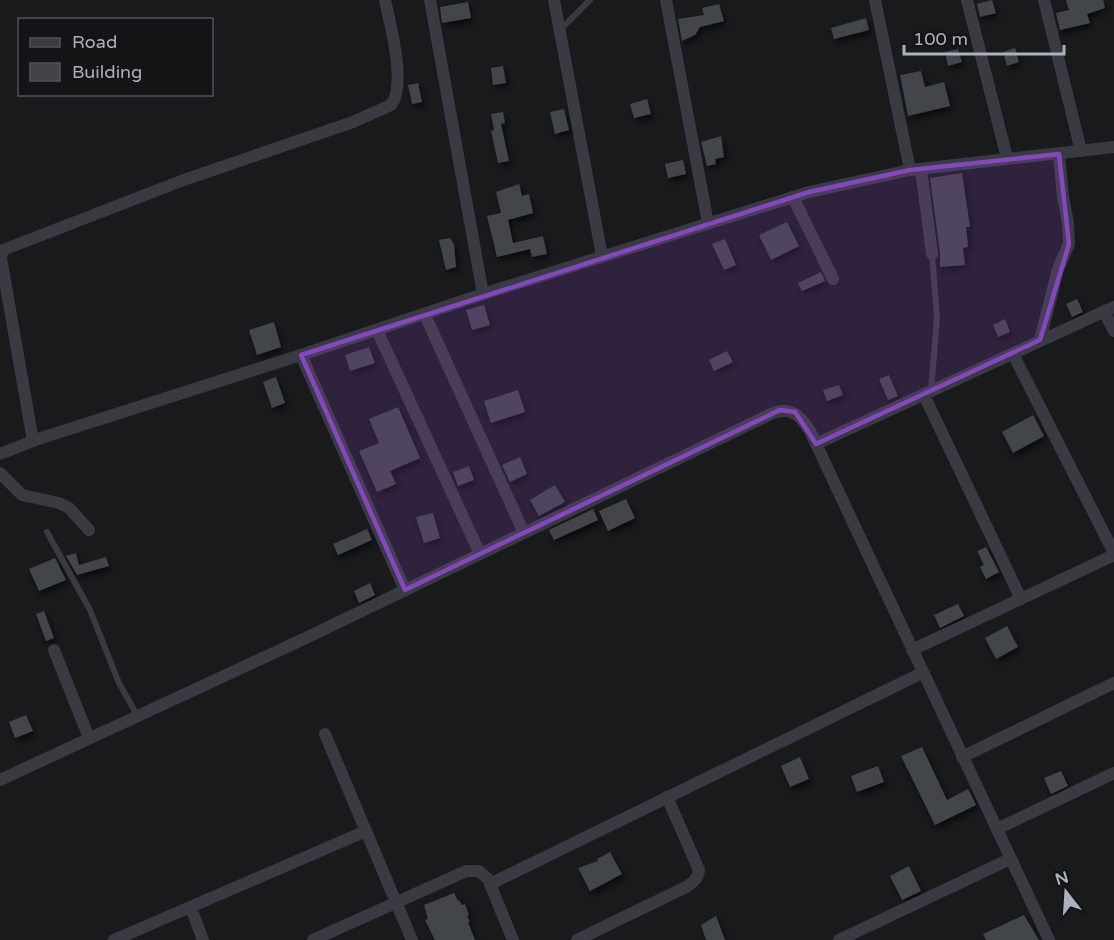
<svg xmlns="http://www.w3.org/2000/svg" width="1114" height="940" viewBox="0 0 1114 940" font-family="'Varela Round',sans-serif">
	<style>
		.building { fill: #434449; filter: url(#shadow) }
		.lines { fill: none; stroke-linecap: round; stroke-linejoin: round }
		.lane { stroke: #3a3b42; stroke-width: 6 }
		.street { stroke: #3a3b42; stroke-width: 12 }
		.marked { fill: #8547bf; fill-opacity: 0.2; stroke: #8547bf; stroke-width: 4.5; stroke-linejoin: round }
	</style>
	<defs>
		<filter id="shadow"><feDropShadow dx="2.5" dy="4" stdDeviation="3" flood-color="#0009"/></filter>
	</defs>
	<rect width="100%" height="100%" fill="#191a1c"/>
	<g class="building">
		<polygon points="992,0 996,13 980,17 977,4"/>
		<polygon points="1066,0 1103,0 1105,8 1087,14 1090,23 1060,30 1056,13 1069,10"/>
		<polygon points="468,2 471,18 442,23 440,7"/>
		<polygon points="719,4 724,21 700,27 695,35 682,41 678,19 704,15 702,8"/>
		<polygon points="866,18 869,30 834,39 831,28"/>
		<polygon points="1015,48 1019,62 1007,66 1003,52"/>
		<polygon points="958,49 962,62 948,66 945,52"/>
		<polygon points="503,66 506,83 493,85 491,68"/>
		<polygon points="921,71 925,87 944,82 950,106 908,116 900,75"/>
		<polygon points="418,83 422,102 412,104 408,85"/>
		<polygon points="647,99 651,114 634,118 630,104"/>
		<polygon points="564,109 569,130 555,134 550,112"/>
		<polygon points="503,112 505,123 501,124 509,161 498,163 491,131 494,130 491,114"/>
		<polygon points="721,136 724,157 715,159 716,164 707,166 701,142"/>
		<polygon points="683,160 686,174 668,178 665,164"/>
		<polygon points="962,173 970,227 966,227 968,247 963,248 965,265 940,267 940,253 930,178"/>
		<polygon points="519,184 522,196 529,194 533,213 508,220 513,243 543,236 547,254 532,257 530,249 497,257 487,216 501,213 496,192"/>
		<polygon points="787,222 799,246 771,260 759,235"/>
		<polygon points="450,238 454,244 456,267 446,270 439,240"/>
		<polygon points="725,239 736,265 724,270 712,244"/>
		<polygon points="821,272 825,281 802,291 798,283"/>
		<polygon points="1077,299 1083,312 1072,317 1066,304"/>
		<polygon points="484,305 490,325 472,330 466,310"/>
		<polygon points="1005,319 1010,332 998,337 993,325"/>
		<polygon points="274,322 281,347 257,355 249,330"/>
		<polygon points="369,347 375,363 350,371 345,355"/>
		<polygon points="727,351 733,362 714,371 709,360"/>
		<polygon points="889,375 898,396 888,400 879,379"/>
		<polygon points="276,377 285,403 272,408 263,382"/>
		<polygon points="839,385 843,395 827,401 823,390"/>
		<polygon points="518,390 525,412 491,423 484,401"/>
		<polygon points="398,407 420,458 390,471 396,484 377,492 359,451 379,443 369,419"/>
		<polygon points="1033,415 1044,436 1013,453 1002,432"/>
		<polygon points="520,457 527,474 510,482 502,465"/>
		<polygon points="469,466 474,480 458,486 453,472"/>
		<polygon points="555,485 565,502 539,516 530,500"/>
		<polygon points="626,499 635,518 608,531 599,511"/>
		<polygon points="593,509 598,520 554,540 549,530"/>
		<polygon points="433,513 440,538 424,543 416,517"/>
		<polygon points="367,529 372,540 338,555 333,544"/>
		<polygon points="986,547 999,572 986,579 980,567 984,565 977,551"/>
		<polygon points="76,553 79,565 106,557 109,566 77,575 66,556"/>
		<polygon points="55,558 66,580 39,591 29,569"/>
		<polygon points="370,583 375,595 359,603 354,591"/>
		<polygon points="958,604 964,616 940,628 934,615"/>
		<polygon points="44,611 54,638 46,641 36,614"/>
		<polygon points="1007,626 1018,647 996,659 985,638"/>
		<polygon points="26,715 33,731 15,738 9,722"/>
		<polygon points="922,747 947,800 968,789 976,805 935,825 901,756"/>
		<polygon points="800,757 809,779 790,787 781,766"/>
		<polygon points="878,766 884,782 857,792 851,776"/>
		<polygon points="1061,771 1068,786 1051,794 1044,778"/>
		<polygon points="610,852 622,874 590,891 578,868 598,861 597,859"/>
		<polygon points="909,866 921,891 902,900 890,876"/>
		<polygon points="454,893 458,901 459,900 462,905 465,904 469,915 467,916 470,922 468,922 475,940 435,940 425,920 428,919 424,905"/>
		<polygon points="1024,915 1039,940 986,940 983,934"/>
		<polygon points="716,916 725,940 706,940 701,925"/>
	</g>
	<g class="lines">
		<g class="lane">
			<polyline points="560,30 590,0"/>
			<polyline points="931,391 937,318 932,254"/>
			<polyline points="47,532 90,610 119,683 137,715"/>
		</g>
		<g class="street">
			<polyline points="430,0 483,294"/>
			<polyline points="554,0 602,256"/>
			<polyline points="666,0 708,223"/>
			<polyline points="875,0 910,170"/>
			<polyline points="967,0 1007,158"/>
			<polyline points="1044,0 1081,151"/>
			<polyline points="921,169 932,254"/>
			<polyline points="793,197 833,279"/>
			<polyline points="1104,311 1114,331"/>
			<polyline points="425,315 524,533"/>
			<polyline points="377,330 480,554"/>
			<polyline points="1040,340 1058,269 1069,244 1068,223 1063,197 1059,154"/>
			<polyline points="1013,354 1114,553"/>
			<polyline points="301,355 405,590"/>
			<polyline points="924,395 1021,599"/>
			<path d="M33,441L1,258L3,250L181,181L353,122L391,105C407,85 390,24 385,0"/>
			<polyline points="816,444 1114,307"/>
			<polyline points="0,454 38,439 301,355 483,294 809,192 910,170 1114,147"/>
			<polyline points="0,473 22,495 59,503 69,508 89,530"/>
			<polyline points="54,650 89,738"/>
			<polyline points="912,650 1114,555"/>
			<polyline points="325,734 412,940"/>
			<polyline points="962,757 1114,683"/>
			<path d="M0,780L310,636L771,414C791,406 800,415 810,431L1049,940"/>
			<polyline points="997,829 1114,773"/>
			<polyline points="191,908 203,940"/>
			<polyline points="114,940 366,831"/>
			<polyline points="313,940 466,871 479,871 488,879 490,884"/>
			<polyline points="513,940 490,884 922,673"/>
			<path d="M577,940L686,887C693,882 698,879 699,870L667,797"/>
			<polyline points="839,940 1010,859"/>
		</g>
	</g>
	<path class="marked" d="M1059,154L1069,244L1040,340L816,444L795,412L780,410L405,590L301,355L809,192L910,170Z"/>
	<rect x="18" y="18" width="195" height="78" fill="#141417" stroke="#505359" stroke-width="1.5"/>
	<rect x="30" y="38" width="30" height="9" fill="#3a3b42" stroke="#505359" stroke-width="1.5"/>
	<text x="72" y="48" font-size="18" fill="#abb1bd">Road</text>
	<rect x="30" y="63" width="30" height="18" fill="#434449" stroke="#505359" stroke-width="1.5"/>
	<text x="72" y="78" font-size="18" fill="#abb1bd">Building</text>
	<g transform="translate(1066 892) rotate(343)" stroke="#141417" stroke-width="4.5" paint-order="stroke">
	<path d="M0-4.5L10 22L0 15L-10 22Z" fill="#abb1bd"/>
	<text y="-9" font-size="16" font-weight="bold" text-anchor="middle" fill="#abb1bd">N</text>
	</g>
	<path d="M904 45v9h160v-9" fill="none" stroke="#abb1bd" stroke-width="3"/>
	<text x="913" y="45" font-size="18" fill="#abb1bd" stroke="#141417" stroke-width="4.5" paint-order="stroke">100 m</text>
</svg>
